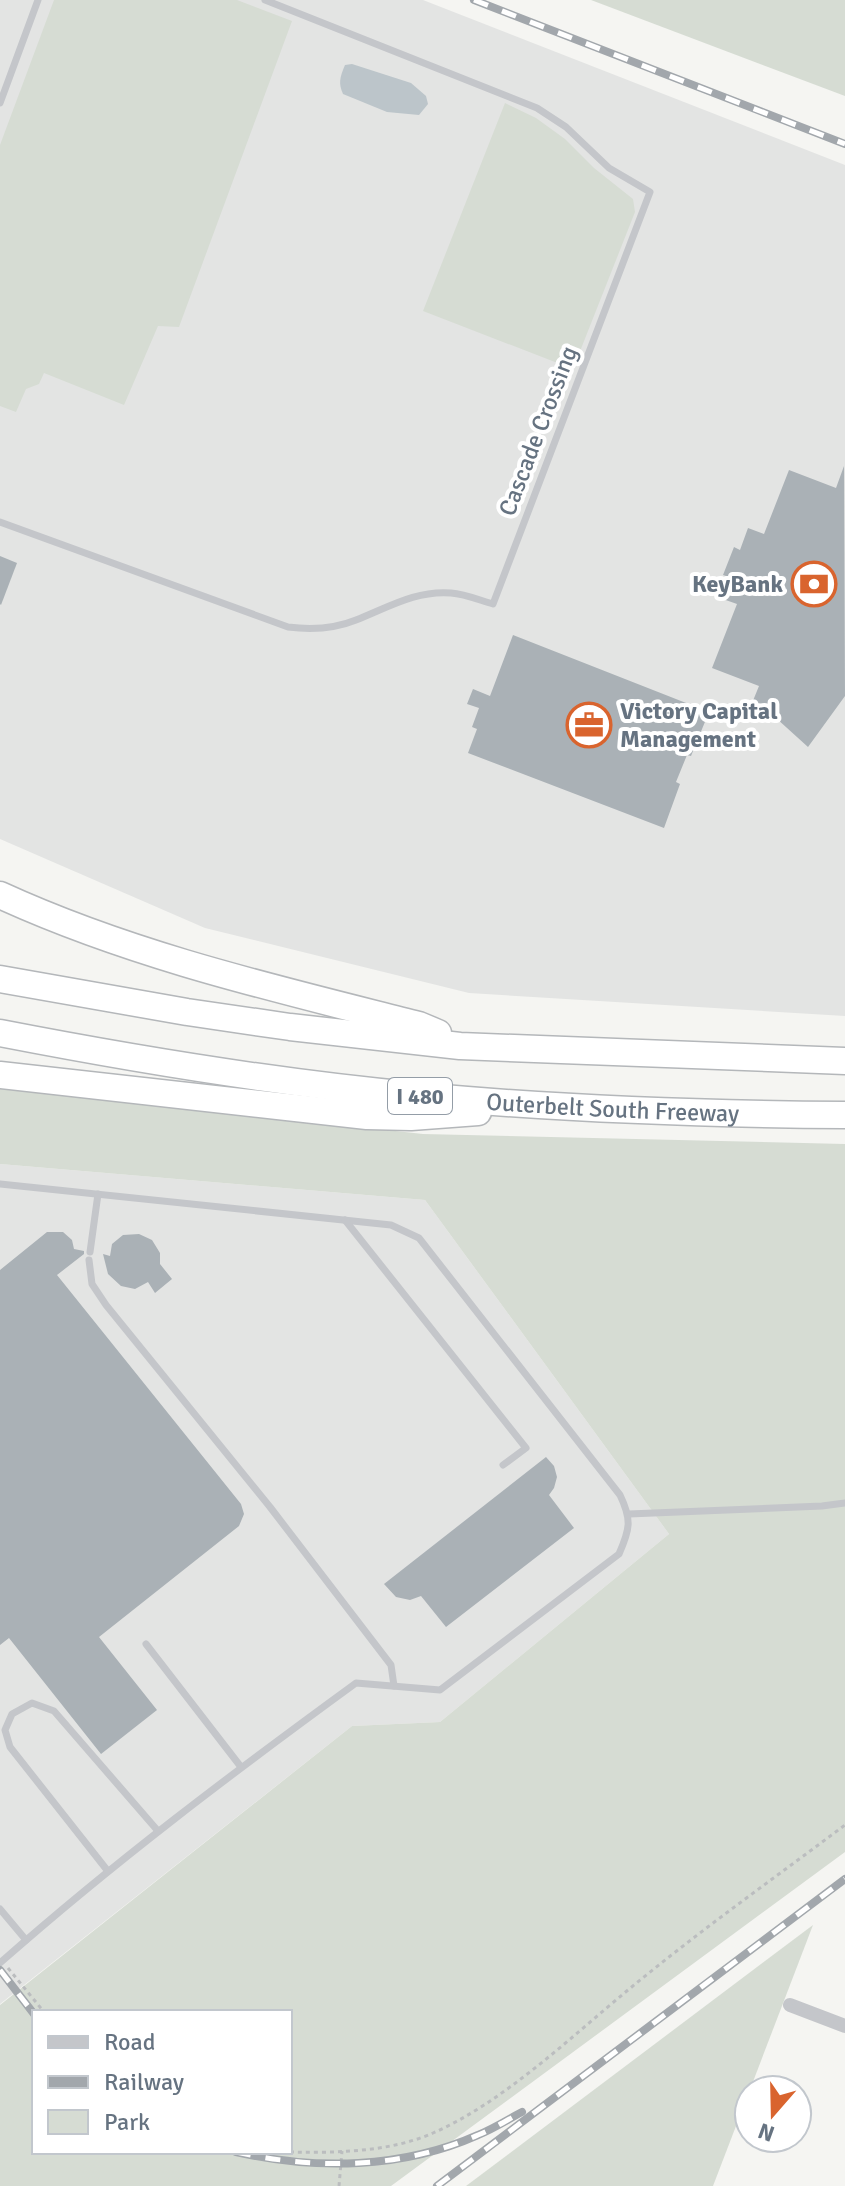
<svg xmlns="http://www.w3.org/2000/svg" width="845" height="2186" viewBox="0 0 845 2186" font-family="Signika,sans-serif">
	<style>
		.built { fill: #e3e4e3 }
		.green { fill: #d6dcd3; fill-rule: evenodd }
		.water { fill: #bcc5ca }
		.building { fill: #aab1b6 }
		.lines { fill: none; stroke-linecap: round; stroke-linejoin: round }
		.motorway-casing { stroke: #b4b7ba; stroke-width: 29 }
		.path { stroke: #bbbdbf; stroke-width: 3; stroke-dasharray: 4 4; stroke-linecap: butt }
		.service { stroke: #c4c6ca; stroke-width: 7 }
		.minor { stroke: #c4c6ca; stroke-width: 14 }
		.motorway { stroke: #fff; stroke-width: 26 }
		.rail-casing { stroke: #a2a7ac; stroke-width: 8 }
		.rail { stroke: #fff; stroke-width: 5; stroke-dasharray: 15; stroke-linecap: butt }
		.labels { text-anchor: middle; stroke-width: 8; stroke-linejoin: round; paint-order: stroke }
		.shield { fill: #fff; stroke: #949da7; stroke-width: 2 }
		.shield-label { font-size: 22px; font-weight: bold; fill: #667381 }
		.street-label { font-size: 24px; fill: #667381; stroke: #fff }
		.poi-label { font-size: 24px; font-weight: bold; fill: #667381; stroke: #fff; text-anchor: end }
	</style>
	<rect width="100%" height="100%" fill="#f5f5f2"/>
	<g class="built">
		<polygon points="0,0 423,0 845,165 845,1016 469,993 205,928 0,839"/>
		<polygon points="0,1164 425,1200 669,1534 440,1722 352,1726 0,2004"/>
	</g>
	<g class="green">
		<polygon points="54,0 237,0 292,21 179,327 158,326 124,405 44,373 39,384 26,389 16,412 0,406 0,145"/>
		<polygon points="591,0 845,0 845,96"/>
		<polygon points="505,103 536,118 565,139 594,168 633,199 635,212 573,369 423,311"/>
		<path d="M0,1088L423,1134L845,1144V1852L391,2186H0V2005L352,1726L440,1722L669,1534L425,1200L0,1164ZM34,2012H290V2152H34Z"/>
		<polygon points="813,1925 713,2186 466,2186"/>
	</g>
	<path class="water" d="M352,64L411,83L426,96L428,104L419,115L387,112L343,94C338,83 340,77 345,65Z"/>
	<g class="building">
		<polygon points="844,466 845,696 808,747 776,718 750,708 759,686 712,668 737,604 720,598 729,577 723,575 734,547 740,550 748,528 764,534 789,470 836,488"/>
		<polygon points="0,556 17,563 1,605 0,604"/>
		<polygon points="513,635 709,712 691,756 687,755 676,782 680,784 664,828 468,753 477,729 472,727 479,708 467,704 473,689 490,696"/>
		<polygon points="47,1232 63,1232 72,1240 74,1249 84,1251 84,1254 57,1275 241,1504 244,1514 239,1526 99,1637 157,1710 101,1754 9,1638 0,1645 0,1270"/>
		<polygon points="139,1234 152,1240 160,1253 160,1264 172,1279 155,1293 148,1282 135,1289 121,1286 108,1274 103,1254 110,1256 112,1244 123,1235"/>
		<polygon points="546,1457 554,1466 557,1477 554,1488 549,1495 574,1528 446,1627 421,1596 410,1600 396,1597 384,1584"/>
	</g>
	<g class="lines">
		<g class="motorway-casing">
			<g id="motorway">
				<path d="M0,895C133,956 277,989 419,1025L438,1033"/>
				<polyline points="0,979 187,1012 290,1027 460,1046 845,1061"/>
				<path id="s1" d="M0,1033C139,1060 279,1083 420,1096C562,1109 703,1114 845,1115"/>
				<polyline points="0,1075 367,1116 411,1117 478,1112"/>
			</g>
		</g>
		<g class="path">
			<polyline points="8,1968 44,2012"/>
			<path d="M290,2152C337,2153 390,2152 433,2133C502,2103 570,2038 628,1990C698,1932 773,1879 845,1825"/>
			<polyline points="339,2186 342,2151"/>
		</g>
		<g class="service">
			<polyline points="0,103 38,0"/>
			<path d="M0,522L288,627C312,630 334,629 356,620C387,608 416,590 451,593C465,594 479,600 493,604L650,192L609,168L566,127L537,108L265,0"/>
			<path d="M0,1184L391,1225L419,1238L620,1495C632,1520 630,1529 619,1554L440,1690L356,1683C234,1772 113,1863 0,1963"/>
			<polyline points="345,1220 526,1448 503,1465"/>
			<polyline points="90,1252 98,1194"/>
			<polyline points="89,1260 92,1284 106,1305 270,1507 391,1665 394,1686"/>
			<polyline points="629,1514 822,1506 845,1503"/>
			<polyline points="146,1644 241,1767"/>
			<polyline points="107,1870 10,1747 5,1730 12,1714 32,1703 54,1711 158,1831"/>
			<polyline points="0,1909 26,1940"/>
		</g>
		<polyline class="minor" points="790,2005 845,2026"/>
		<use href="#motorway" class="motorway"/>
		<g class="rail-casing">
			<g id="rail">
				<polyline points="474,0 845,144"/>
				<polyline points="0,1970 34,2014"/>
				<path d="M236,2152C316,2170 402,2169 478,2135C493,2129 507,2120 522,2112"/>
				<polyline points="437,2186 845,1879"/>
			</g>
		</g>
		<use href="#rail" class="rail"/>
	</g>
	<defs>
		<g id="bank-ring" transform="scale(2.3)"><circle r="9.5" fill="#fff" stroke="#d9642e" stroke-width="1.5"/><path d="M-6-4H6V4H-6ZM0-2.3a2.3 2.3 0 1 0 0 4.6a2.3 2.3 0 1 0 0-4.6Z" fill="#d9642e"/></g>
		<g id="office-ring" transform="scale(2.3)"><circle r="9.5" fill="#fff" stroke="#d9642e" stroke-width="1.5"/><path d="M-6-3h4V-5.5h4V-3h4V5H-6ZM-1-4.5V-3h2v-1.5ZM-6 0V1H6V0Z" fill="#d9642e"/></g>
	</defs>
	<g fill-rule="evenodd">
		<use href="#bank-ring" x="814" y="584"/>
		<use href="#office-ring" x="589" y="725"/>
	</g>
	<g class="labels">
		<rect class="shield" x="388" y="1078" width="64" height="36" rx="6"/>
		<g class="shield-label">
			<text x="420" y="1104">I 480</text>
		</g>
		<g class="street-label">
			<text transform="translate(538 431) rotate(-69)" y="8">Cascade Crossing</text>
			<text dy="8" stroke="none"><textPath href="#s1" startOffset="618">Outerbelt South Freeway</textPath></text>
		</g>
		<g class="poi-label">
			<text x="783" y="592">KeyBank</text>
			<text x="620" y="719" text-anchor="start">Victory Capital<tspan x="620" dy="28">Management</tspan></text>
		</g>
	</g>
	<rect x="32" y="2010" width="260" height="144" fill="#ffffff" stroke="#c2c7cd" stroke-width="2"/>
	<rect x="48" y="2036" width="40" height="12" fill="#c4c6ca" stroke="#c2c7cd" stroke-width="2"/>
	<text x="104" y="2050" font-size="24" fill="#667381">Road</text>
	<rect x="48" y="2076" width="40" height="12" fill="#a2a7ac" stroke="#c2c7cd" stroke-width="2"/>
	<text x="104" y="2090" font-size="24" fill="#667381">Railway</text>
	<rect x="48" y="2110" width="40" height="24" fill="#d6dcd3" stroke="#c2c7cd" stroke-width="2"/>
	<text x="104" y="2130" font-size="24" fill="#667381">Park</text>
	<g transform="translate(773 2114) rotate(200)"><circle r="38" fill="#ffffff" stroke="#c2c7cd" stroke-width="2"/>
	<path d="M0-6L14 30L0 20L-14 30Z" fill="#d9642e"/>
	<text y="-12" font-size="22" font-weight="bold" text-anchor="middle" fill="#667381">N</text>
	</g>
</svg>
